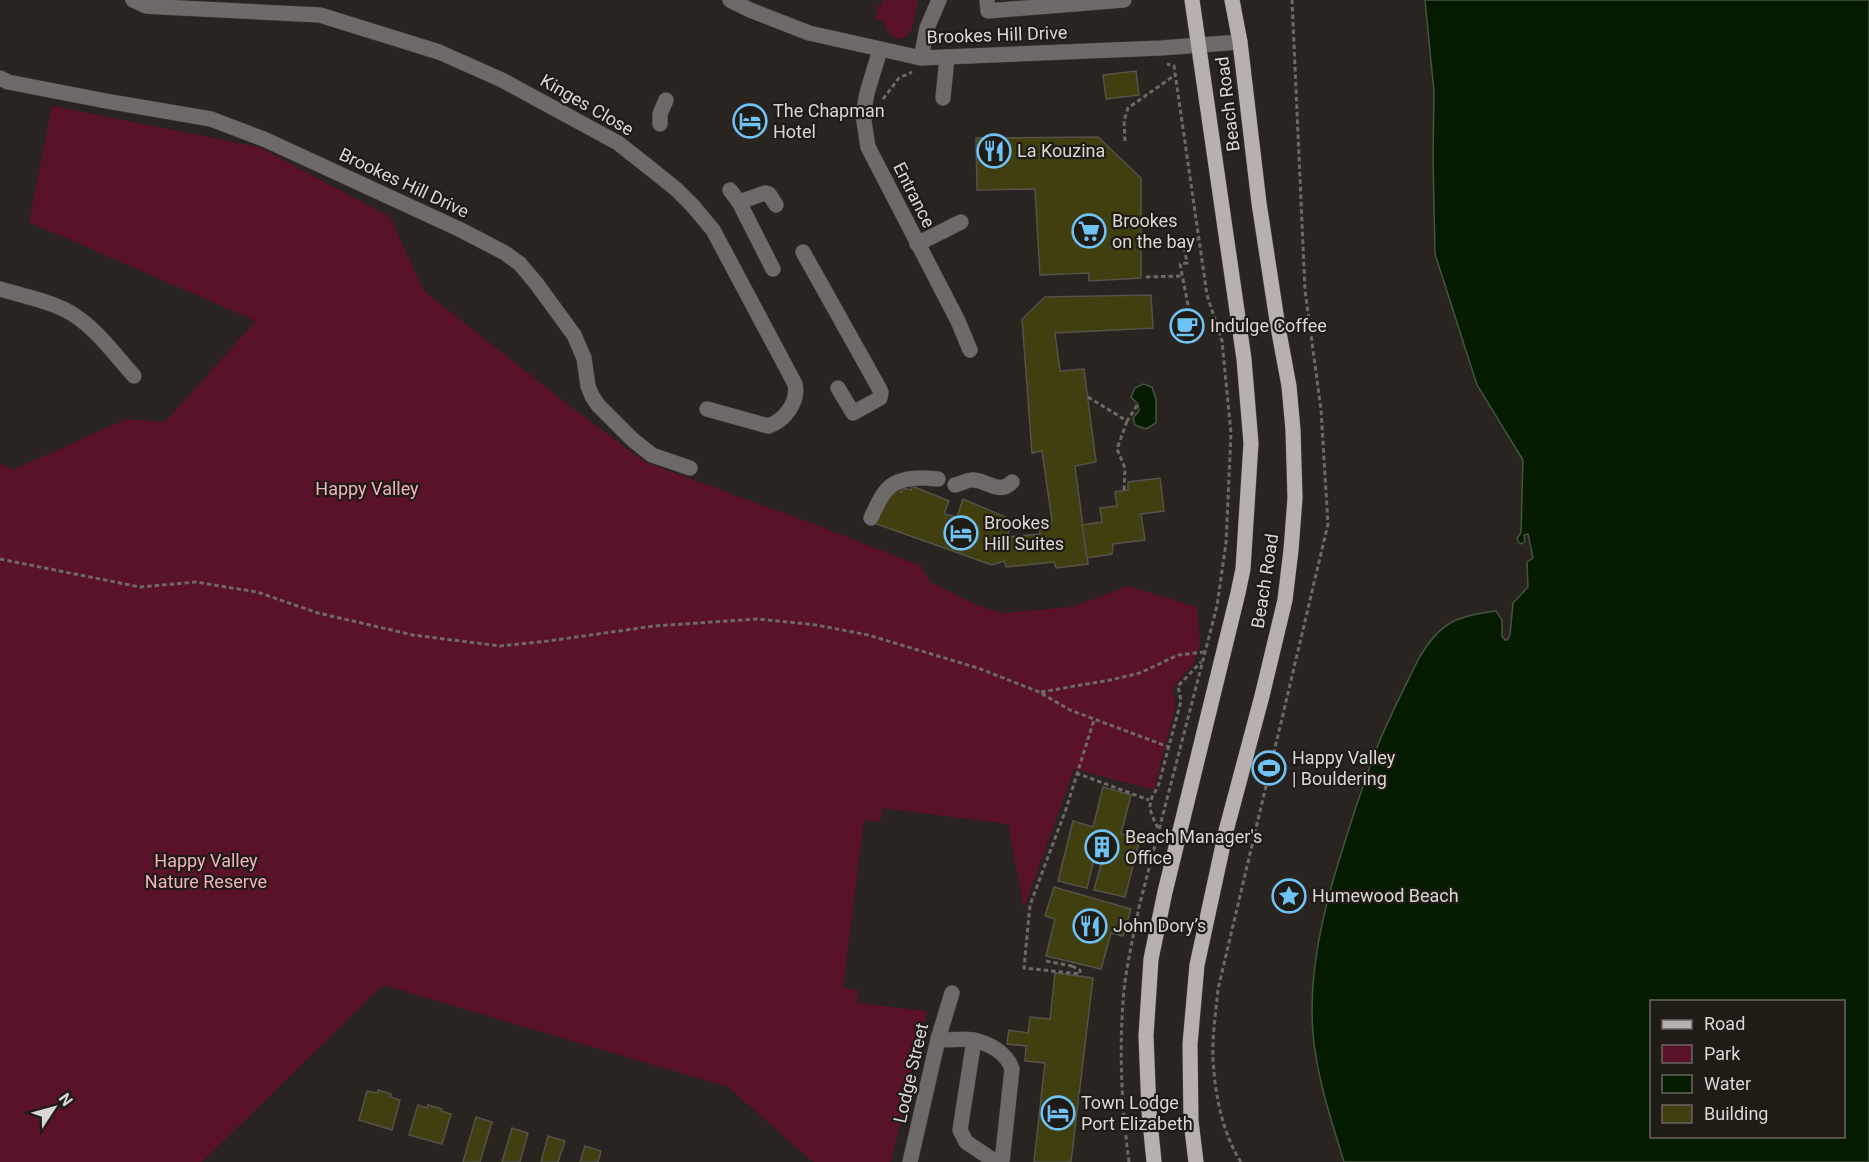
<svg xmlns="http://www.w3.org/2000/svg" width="1869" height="1162" viewBox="0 0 1869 1162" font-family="Roboto,sans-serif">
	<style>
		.green { fill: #591228 }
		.water { fill: #051c00; stroke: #45543f; stroke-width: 1.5; fill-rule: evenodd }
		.building { fill: #413e0f; stroke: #53524b; stroke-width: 1.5 }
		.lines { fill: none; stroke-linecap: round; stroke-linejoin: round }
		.minor-casing { stroke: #45403c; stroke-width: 16 }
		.major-casing { stroke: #45403c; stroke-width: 16 }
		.path { stroke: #6e6965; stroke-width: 3; stroke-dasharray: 4.5 3; stroke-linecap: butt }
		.minor { stroke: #6e6a69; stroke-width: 15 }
		.major { stroke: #b8b0ae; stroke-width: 15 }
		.labels { text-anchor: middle; stroke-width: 4.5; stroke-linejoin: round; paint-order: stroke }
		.street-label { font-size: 18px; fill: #dad6d3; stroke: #1f1b15 }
		.poi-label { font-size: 18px; fill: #dad6d3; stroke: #1f1b15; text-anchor: start }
		.park-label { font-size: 18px; fill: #f6b0bd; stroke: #1f1b15 }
	</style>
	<rect width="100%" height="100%" fill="#29241f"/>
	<g class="green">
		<path d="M882,0H918L912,28C903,47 887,38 884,21L875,19L878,6H881Z"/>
		<polygon points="52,106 259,147 390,217 424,291 566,403 645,462 819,526 921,566 930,582 977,605 1001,613 1072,607 1128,586 1197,607 1200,643 1194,663 1172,689 1176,704 1154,790 1074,769 1024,908 1008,824 882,808 880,822 864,820 843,988 858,990 857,1003 927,1011 891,1162 813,1162 728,1087 383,985 202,1162 0,1162 0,463 13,470 126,419 165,422 256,321 29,222"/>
	</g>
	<g class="water">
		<path d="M1425,0H1869V1162H1344C1331,1119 1317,1078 1313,1034C1308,974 1323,911 1341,854C1351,821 1362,788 1374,755C1386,723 1403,691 1418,660C1439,623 1455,616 1496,611L1502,620V636L1505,640H1507L1510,635L1513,603L1528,587L1527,562L1533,558L1528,534L1524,535L1525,541L1522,544L1519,543L1517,538L1521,533L1523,460L1477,385L1435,254L1433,158L1434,92ZM1652,1002H1844V1136H1652Z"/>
		<polygon points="1143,384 1152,387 1156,399 1156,423 1146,429 1135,425 1133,418 1139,411 1138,404 1131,397 1135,388"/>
	</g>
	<g class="building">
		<polygon points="1136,71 1139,95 1106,99 1103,75"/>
		<polygon points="1098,137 1141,178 1141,278 1089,281 1089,273 1040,275 1035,189 977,190 976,138"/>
		<polygon points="1151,295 1153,328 1055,333 1060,371 1084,369 1096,462 1075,466 1088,564 1056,568 1054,562 1006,567 1004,561 992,565 874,523 887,494 893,495 897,489 901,492 903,488 911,490 912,486 949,501 944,514 957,517 963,499 1010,519 1008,537 1040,534 1040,523 1052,521 1042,451 1032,453 1022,319 1045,297"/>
		<polygon points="1160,478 1164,511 1141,514 1145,540 1113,544 1112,554 1087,558 1082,525 1102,522 1100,508 1117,506 1115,492 1128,490 1128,482"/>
		<polygon points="1103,787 1131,795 1121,834 1140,839 1125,897 1094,890 1103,857 1095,855 1087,888 1058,881 1073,821 1093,827"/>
		<polygon points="1054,887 1131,909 1123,936 1111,933 1101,969 1046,956 1055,919 1045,916"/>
		<polygon points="1055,973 1093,978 1071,1162 1034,1162 1045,1063 1025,1061 1026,1046 1007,1044 1008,1036 1009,1030 1028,1033 1030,1017 1050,1019"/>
		<polygon points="378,1090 391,1094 390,1097 400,1100 392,1130 359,1120 367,1091 377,1093"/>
		<polygon points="418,1105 427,1108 428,1105 442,1109 441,1111 451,1114 442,1144 409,1135"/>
		<polygon points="476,1117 492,1122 480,1162 463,1162"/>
		<polygon points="512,1128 528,1133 520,1162 502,1162"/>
		<polygon points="548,1136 565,1141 558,1162 541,1162"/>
		<polygon points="585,1146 601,1151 598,1162 580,1162"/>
	</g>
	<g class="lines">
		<g class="minor-casing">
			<g id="minor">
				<path d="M133,0L146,6L161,7L320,15L439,52L502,80L618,143L646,165L676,189L692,205L713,230L795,384C799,401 785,421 768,426L707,409"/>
				<polyline points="730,0 750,10 809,33 921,58 1161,48 1240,42"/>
				<polyline points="987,0 988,11 1124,0"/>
				<polyline points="880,50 867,93 863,115 868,147 958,321 970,350"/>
				<polyline points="921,58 927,28 939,0"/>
				<polyline points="0,78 8,82 106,101 211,119 266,140 461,230 505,253 520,264 536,283 574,335 584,358 588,386 592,396 598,405 633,440 652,455 690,468"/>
				<polyline points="943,98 947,57"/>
				<polyline points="660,124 660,114 666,100"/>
				<polyline points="730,190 739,202 773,269"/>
				<polyline points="739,202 765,193 769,194 776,205"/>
				<polyline points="917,244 961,222"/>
				<polyline points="803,252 879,388 881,392 880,398 853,413 838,388"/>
				<path d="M0,289C23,296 50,301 71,313C96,328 115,355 134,376"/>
				<path d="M955,485C961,484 968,479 974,480C988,481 1000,495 1012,482"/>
				<path d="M871,518C875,509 879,500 885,492C896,476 921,477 938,479"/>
				<path d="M938,1039C950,1041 962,1038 973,1040C989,1043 1007,1053 1012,1069L1002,1162"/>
				<polyline points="974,1040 960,1130 966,1142 996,1162"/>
				<polyline points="910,1162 938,1039 952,993"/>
			</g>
		</g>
		<g class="major-casing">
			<g id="major">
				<polyline points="1154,1162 1149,1111 1146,1036 1151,959 1165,892 1238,593 1243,569 1251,443 1244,359 1192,0"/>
				<polyline points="1196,1162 1191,1121 1190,1044 1197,965 1226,831 1262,696 1285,600 1291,550 1295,498 1293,430 1289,386 1278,327 1259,203 1240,42 1232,0"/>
			</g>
		</g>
		<g class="path">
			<polyline points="883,99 899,78 912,72"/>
			<polyline points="1125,141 1124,121 1128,108 1175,75"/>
			<polyline points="1146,277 1182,276"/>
			<polyline points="1188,305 1180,264 1187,263 1183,240 1199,239"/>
			<polyline points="1088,397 1127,421 1138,404"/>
			<polyline points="1124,490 1125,468 1117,449 1127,421"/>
			<polyline points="0,559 140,587 196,582 257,592 318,613 413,635 500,646 548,641 654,626 758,619 816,625 868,635 978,668 1039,692 1070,710 1169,747"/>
			<polyline points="1041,692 1110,680 1140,673 1178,655 1204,652"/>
			<polyline points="1076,773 1149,800"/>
			<path d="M1158,828C1149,810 1146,805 1158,787L1181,701L1178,686L1201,662"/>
			<polyline points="1046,961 1072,966 1073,962"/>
			<polyline points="1072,966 1080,970 1080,974 1024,968 1030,905 1066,809 1094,720"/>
			<path d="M1129,1162C1122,1109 1119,1056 1123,1002C1125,970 1133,939 1139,907L1217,606L1226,543L1231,433L1222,341L1207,295L1174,66L1167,64"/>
			<path d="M1241,1162C1222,1133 1215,1094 1213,1059C1212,1036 1216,1012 1218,989L1328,524L1321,410L1305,290L1292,0"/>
		</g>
		<use href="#minor" class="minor"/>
		<use href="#major" class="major"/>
	</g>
	<defs>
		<g id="hotel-ring" transform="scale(1.725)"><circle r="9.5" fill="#1f1b15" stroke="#6fc2f4" stroke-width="1.5"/><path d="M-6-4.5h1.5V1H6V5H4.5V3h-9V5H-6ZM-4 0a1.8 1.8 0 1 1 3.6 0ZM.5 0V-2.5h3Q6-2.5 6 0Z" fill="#6fc2f4"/></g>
		<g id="restaurant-ring" transform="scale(1.725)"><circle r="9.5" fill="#1f1b15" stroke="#6fc2f4" stroke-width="1.5"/><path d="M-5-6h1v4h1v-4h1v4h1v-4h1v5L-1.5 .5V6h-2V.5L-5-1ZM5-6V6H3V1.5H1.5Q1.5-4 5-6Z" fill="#6fc2f4"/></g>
		<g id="supermarket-ring" transform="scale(1.725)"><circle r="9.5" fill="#1f1b15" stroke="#6fc2f4" stroke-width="1.5"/><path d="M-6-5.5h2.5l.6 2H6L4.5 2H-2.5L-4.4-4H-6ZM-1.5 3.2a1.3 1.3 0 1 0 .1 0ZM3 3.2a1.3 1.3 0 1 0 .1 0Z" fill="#6fc2f4"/></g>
		<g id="cafe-ring" transform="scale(1.725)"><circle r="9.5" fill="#1f1b15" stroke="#6fc2f4" stroke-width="1.5"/><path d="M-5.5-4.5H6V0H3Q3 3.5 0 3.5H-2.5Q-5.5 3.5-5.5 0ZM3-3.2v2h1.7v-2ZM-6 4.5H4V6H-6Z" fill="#6fc2f4"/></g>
		<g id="stadium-ring" transform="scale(1.725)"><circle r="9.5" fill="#1f1b15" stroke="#6fc2f4" stroke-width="1.5"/><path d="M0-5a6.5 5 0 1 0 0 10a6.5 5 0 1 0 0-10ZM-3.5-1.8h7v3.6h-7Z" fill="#6fc2f4"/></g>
		<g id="building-ring" transform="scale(1.725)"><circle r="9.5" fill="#1f1b15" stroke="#6fc2f4" stroke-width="1.5"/><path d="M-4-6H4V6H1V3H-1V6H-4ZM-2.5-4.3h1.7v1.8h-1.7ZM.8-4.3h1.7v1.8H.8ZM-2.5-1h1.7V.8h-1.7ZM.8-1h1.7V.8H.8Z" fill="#6fc2f4"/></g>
		<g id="sight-ring" transform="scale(1.725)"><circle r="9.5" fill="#1f1b15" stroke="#6fc2f4" stroke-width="1.5"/><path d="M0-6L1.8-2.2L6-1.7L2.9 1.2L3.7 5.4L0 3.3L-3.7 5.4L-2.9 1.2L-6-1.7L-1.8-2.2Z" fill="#6fc2f4"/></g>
	</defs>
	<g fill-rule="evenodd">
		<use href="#hotel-ring" x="750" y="121"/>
		<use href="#restaurant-ring" x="994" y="151"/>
		<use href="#supermarket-ring" x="1089" y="231"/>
		<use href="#cafe-ring" x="1187" y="326"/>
		<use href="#hotel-ring" x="961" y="533"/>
		<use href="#stadium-ring" x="1269" y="768"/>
		<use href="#building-ring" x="1102" y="847"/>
		<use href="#sight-ring" x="1289" y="896"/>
		<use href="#restaurant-ring" x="1090" y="926"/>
		<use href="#hotel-ring" x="1058" y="1113"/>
	</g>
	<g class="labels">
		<g class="street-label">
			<text transform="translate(997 35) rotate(-2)" y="6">Brookes Hill Drive</text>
			<text transform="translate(1228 104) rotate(-97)" y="6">Beach Road</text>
			<text transform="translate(587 105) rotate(30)" y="6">Kinges Close</text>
			<text transform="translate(404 183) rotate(25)" y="6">Brookes Hill Drive</text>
			<text transform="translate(914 195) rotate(63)" y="6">Entrance</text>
			<text transform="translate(1265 581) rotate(-81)" y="6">Beach Road</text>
			<text transform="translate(911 1073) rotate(-77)" y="6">Lodge Street</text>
		</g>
		<g class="poi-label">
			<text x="773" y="117">The Chapman<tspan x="773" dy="21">Hotel</tspan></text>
			<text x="1017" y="157">La Kouzina</text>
			<text x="1112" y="227">Brookes<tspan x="1112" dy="21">on the bay</tspan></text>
			<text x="1210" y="332">Indulge Coffee</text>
			<text x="984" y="529">Brookes<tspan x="984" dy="21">Hill Suites</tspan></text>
			<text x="1292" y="764">Happy Valley<tspan x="1292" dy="21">| Bouldering</tspan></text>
			<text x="1125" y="843">Beach Manager's<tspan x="1125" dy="21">Office</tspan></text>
			<text x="1312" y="902">Humewood Beach</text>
			<text x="1113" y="932">John Dory’s</text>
			<text x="1081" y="1109">Town Lodge<tspan x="1081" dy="21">Port Elizabeth</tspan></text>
		</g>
		<g class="park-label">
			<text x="367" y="495">Happy Valley</text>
			<text x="206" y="867">Happy Valley<tspan x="206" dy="21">Nature Reserve</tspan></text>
		</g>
	</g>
	<rect x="1650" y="1000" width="195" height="138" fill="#1f1b15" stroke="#6a6661" stroke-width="1.5"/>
	<rect x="1662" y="1020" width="30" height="9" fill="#b8b0ae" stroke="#6a6661" stroke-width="1.5"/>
	<text x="1704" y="1030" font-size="18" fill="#dad6d3">Road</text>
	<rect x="1662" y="1045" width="30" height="18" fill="#591228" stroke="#6a6661" stroke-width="1.5"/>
	<text x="1704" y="1060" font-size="18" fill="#dad6d3">Park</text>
	<rect x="1662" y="1075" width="30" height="18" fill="#051c00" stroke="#6a6661" stroke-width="1.5"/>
	<text x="1704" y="1090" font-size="18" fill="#dad6d3">Water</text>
	<rect x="1662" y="1105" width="30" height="18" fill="#413e0f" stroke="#6a6661" stroke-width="1.5"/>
	<text x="1704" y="1120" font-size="18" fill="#dad6d3">Building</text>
	<g transform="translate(54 1108) rotate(54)" stroke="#1f1b15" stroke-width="4.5" paint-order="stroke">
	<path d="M0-4.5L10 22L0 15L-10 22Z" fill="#dad6d3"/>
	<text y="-9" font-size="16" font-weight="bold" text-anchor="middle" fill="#dad6d3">N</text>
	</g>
</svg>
